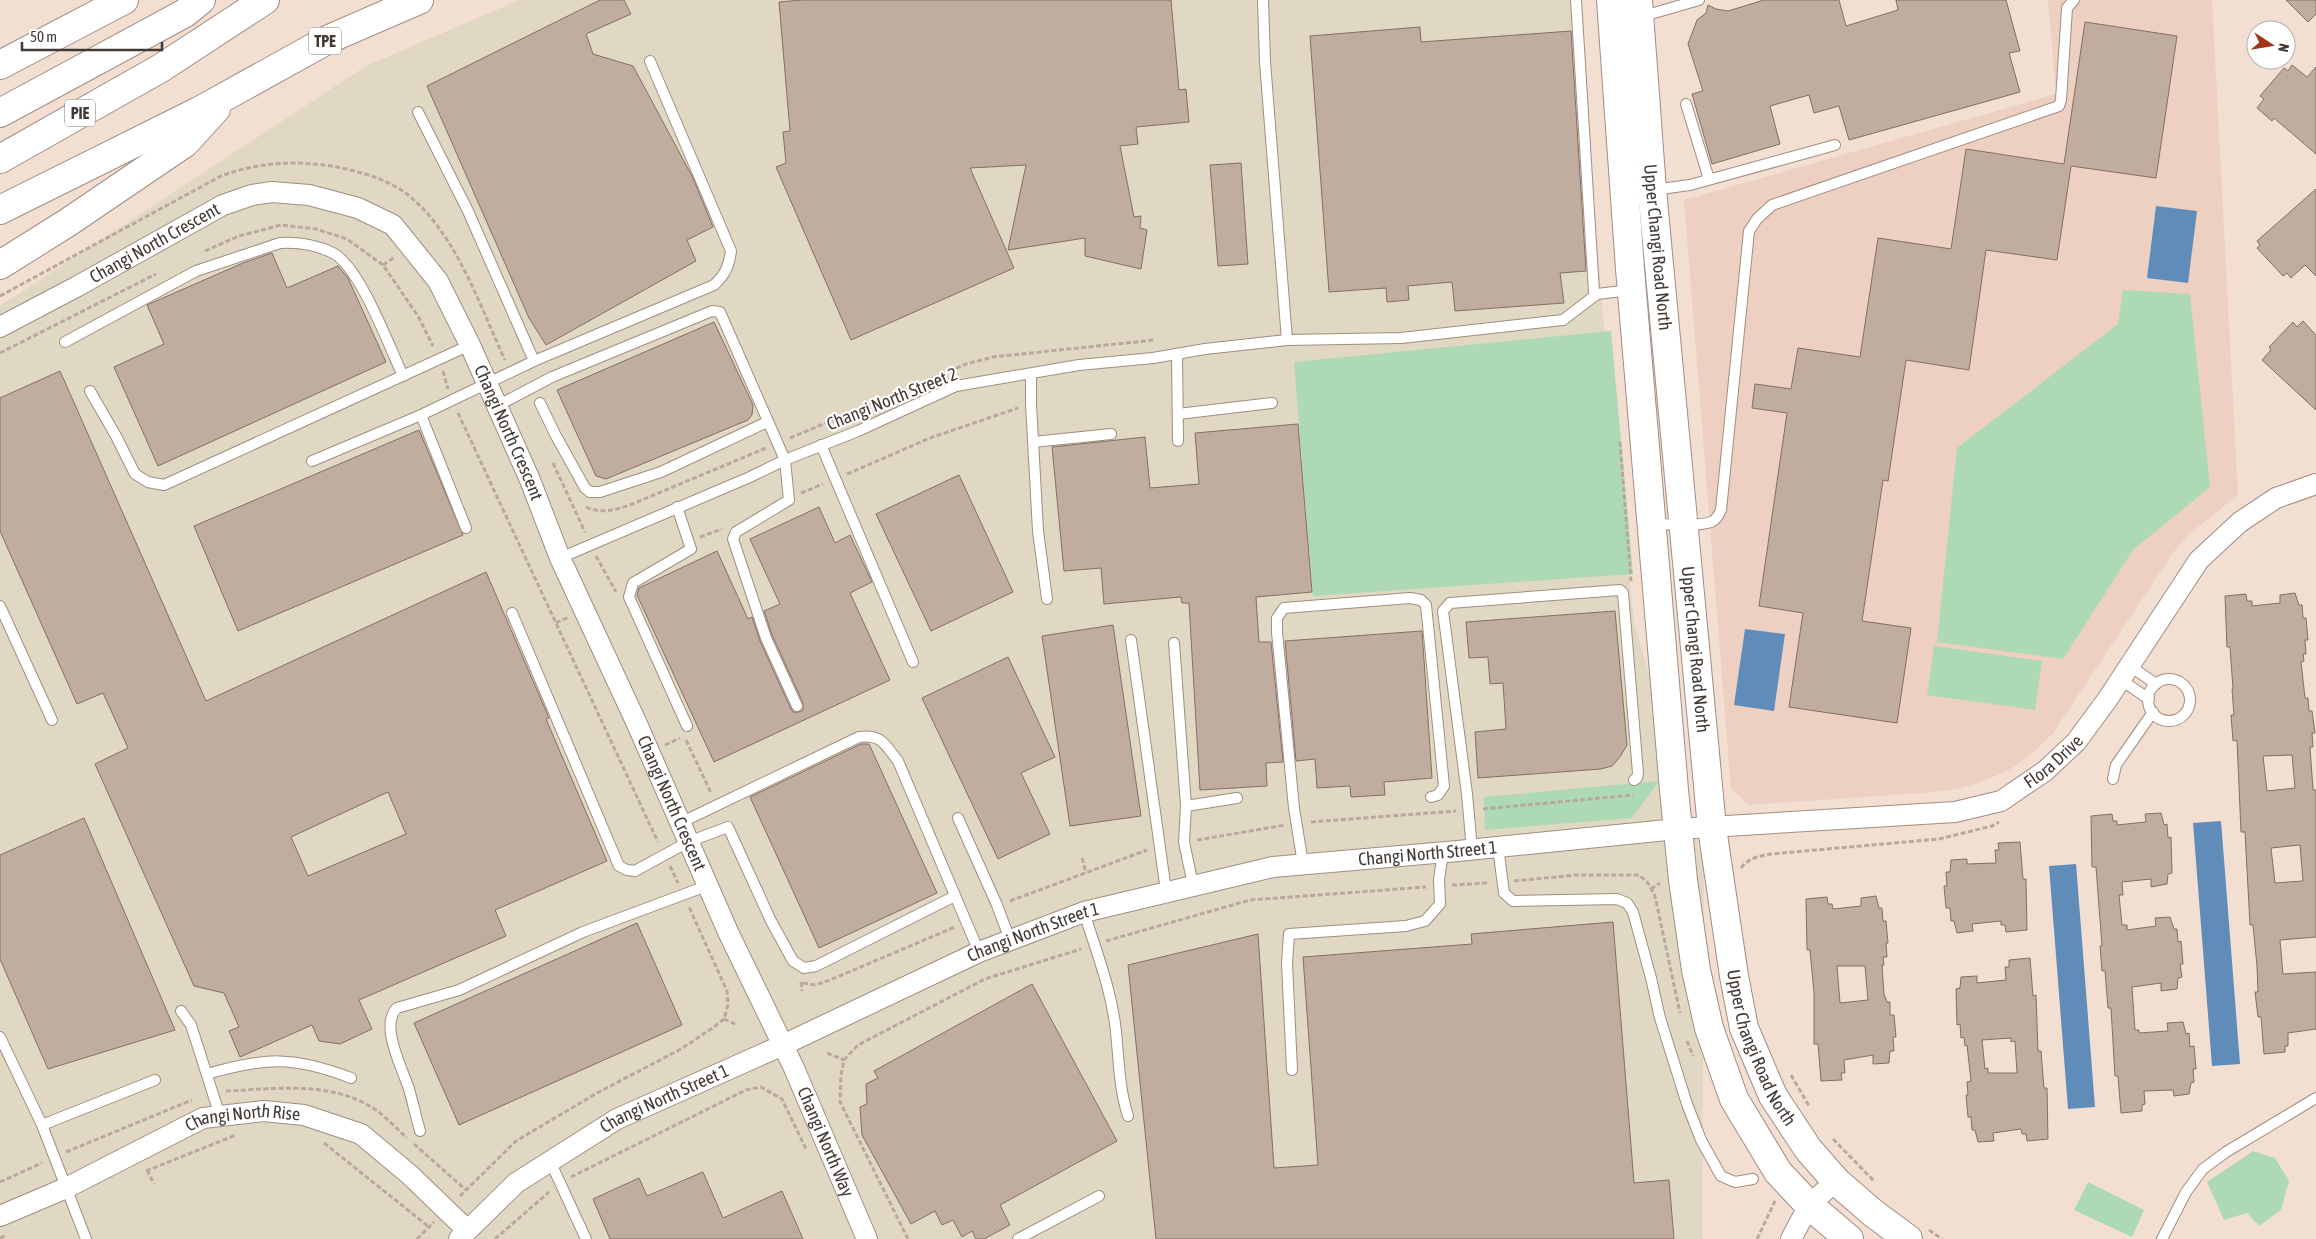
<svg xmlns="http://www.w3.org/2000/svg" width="2316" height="1239" viewBox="0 0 2316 1239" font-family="'Asap Condensed',sans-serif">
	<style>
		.industrial { fill: #e0d8c3 }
		.built { fill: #edd0c1 }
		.green { fill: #add9b5 }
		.water { fill: #608cb9 }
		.building { fill: #c1aca0; stroke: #836f65; fill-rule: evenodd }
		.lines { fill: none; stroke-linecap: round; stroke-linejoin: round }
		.lane-casing { stroke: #a18d82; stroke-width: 12 }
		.street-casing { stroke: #a18d82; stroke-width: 22 }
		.secondary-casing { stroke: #a18d82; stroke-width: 30 }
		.highway-casing { stroke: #a18d82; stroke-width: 30 }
		.path { stroke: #b9a89f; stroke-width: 3; stroke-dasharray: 5 2.5; stroke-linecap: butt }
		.lane { stroke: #fff; stroke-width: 10 }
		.street { stroke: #fff; stroke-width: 20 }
		.secondary { stroke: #fff; stroke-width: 28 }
		.highway { stroke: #fff; stroke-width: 28 }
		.labels { text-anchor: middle; stroke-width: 4.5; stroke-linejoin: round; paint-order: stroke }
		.shield { fill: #fff; stroke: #7a7471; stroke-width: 1 }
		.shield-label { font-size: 16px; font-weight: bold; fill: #413934 }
		.street-label { font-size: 18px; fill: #413934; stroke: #fff }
	</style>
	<rect width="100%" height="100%" fill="#f3ded2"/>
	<polygon class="industrial" points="519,0 1577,0 1605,341 1634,622 1704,867 1702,1239 0,1239 0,306 366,66"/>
	<polygon class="built" points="2048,0 2212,0 2238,495 2188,535 2172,554 2053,733 2034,752 2012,768 1989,779 1961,788 1935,792 1749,805 1731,789 1684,200 2056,94"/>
	<g class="green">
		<polygon points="2123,290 2190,294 2210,487 2133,550 2063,659 1937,642 1957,448 2118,324"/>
		<polygon points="1611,331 1633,574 1313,596 1294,362"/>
		<polygon points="1934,646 2042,661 2035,710 1927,695"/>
		<polygon points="1659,781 1632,818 1485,830 1484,797"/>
		<polygon points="2253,1151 2275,1158 2289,1181 2281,1210 2259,1226 2247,1213 2224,1220 2207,1182"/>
		<polygon points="2088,1182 2144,1210 2132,1237 2074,1210"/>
	</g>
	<g class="water">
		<polygon points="2156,206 2197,211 2188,283 2147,278"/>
		<polygon points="1745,629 1785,634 1774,711 1734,705"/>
		<polygon points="2221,821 2240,1064 2212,1066 2193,823"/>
		<polygon points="2076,864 2095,1107 2068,1109 2049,866"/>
	</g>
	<g class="building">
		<polygon points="600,0 624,0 631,14 586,34 593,54 633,66 693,178 713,227 687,240 696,261 546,345 529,318 427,86"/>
		<polygon points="802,0 1171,0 1179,90 1186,89 1189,122 1136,127 1138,144 1120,146 1134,217 1141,216 1140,228 1147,230 1141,269 1085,256 1085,238 1008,250 1026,165 970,168 1014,268 851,340 776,167 786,163 783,132 790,131 779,2"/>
		<polygon points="1764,0 1839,0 1846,26 1898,10 1896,0 2006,0 2020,51 2009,53 2020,92 1849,140 1839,106 1814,113 1809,95 1770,106 1780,144 1712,164 1692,94 1703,91 1688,44 1697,20 1706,13 1708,5 1716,9 1728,11"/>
		<polygon points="2286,0 2316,0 2316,14 2308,22"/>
		<polygon points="2085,22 2177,36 2156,178 2071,166 2057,260 1986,250 1969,370 1906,360 1888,481 1883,480 1862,621 1911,628 1897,723 1789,707 1803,613 1759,606 1787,413 1752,408 1755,384 1791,389 1798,348 1860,357 1878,238 1951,249 1966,149 2064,164"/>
		<polygon points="1420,27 1421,42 1571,31 1586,271 1560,273 1564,303 1455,311 1452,282 1408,286 1409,300 1387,302 1386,288 1329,292 1310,36"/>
		<polygon points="2292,65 2307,77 2316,67 2316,154 2274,118 2272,121 2257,108 2264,99 2260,96 2284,68 2288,71"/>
		<polygon points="1241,163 1248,264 1218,266 1210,165"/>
		<polygon points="2316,189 2316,276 2305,265 2291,278 2287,273 2283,276 2257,248 2260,245 2257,241"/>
		<polygon points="272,253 287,288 338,266 348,278 386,362 158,466 114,367 164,344 147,305 243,263"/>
		<polygon points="2303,321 2316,335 2316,410 2262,360 2271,350 2269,347 2293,322 2297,327"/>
		<polygon points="714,322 753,405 752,415 748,420 606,479 596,476 557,390"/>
		<path d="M60,371L206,701L486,572L549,718L546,719L607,861L495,910L506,936L359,1000L372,1029L340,1044L319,1041L312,1025L240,1057L229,1031L239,1027L224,993L194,986L95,764L128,748L103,693L77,704L0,531V398ZM388,792L406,834L308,876L291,837Z"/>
		<polygon points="1298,424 1312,592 1256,597 1259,642 1271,642 1283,762 1266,763 1267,786 1200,790 1189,603 1182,603 1181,597 1104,604 1101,568 1064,571 1052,447 1145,437 1150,488 1199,484 1195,433"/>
		<polygon points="419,430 463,535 238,631 194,526"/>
		<polygon points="959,475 1013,592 931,631 876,514"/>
		<polygon points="819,507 835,543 850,535 872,582 850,593 890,680 714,762 637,595 639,588 717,551 748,619 752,617 760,641 791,709 793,712 799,712 803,710 803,703 772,635 764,611 780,604 750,539"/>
		<path d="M2295,593L2299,605H2302L2303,618H2306L2308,640H2305L2306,654H2303L2304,661L2301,662L2305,698H2308L2309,711H2312L2315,733H2312L2313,747H2310L2313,790H2316V937L2280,940L2283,974L2316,972V1029L2288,1033V1046H2285V1052L2264,1054L2261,1017H2258L2255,992H2258L2257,966L2253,925H2250L2245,832H2241L2237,740L2233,741L2231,715H2234L2232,689H2233L2230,647H2227L2225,596L2246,594L2247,601H2252V606L2280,603V595ZM2292,755L2295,788L2267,791L2263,756ZM2300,845L2303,881L2275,883L2271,848Z"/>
		<polygon points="1615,611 1627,745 1620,757 1612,766 1601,769 1478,778 1475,732 1506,729 1503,683 1490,684 1488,657 1469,658 1466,622"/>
		<polygon points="1113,625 1141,816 1070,826 1042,636"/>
		<polygon points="1422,631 1432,778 1384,782 1385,795 1351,797 1350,786 1317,788 1315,759 1296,761 1285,641"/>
		<polygon points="1008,657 1055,757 1021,773 1050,834 998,859 922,698"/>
		<polygon points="861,744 869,744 937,893 819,948 750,797"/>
		<polygon points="2161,813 2164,825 2167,824 2168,838 2171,837 2172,873 2168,874 2167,884 2151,887 2151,879 2122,882 2123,895 2119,895 2122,925 2127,925 2127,930 2156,926 2155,918 2170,917 2174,929 2177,929 2178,942 2181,941 2183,964 2180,964 2182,977 2178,978 2177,989 2161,991 2161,983 2132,987 2135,1030 2139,1030 2139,1033 2168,1031 2167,1023 2183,1022 2186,1034 2189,1033 2190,1047 2194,1046 2196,1069 2193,1069 2194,1082 2191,1083 2189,1094 2174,1096 2173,1090 2144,1091 2145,1104 2142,1105 2142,1111 2121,1113 2118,1076 2115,1076 2111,1008 2108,1008 2105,971 2102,971 2100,946 2102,946 2096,867 2092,867 2091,816 2112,814 2113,821 2117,821 2117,825 2146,822 2145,814"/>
		<polygon points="84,818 175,1030 48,1069 0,959 0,855"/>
		<polygon points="2020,842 2023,879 2026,879 2027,930 2006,932 2005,925 2001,925 2001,921 1972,924 1973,931 1957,933 1954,921 1951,921 1950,908 1946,908 1944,886 1947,886 1946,872 1950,872 1951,860 1967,859 1967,864 1996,863 1995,850 1999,850 1998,843"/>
		<path d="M1876,896L1879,908H1882L1883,921H1886L1888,943H1886L1887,957H1883L1884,965H1882L1884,994L1887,1002H1890V1015H1894L1896,1037H1893L1894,1051H1890L1889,1063L1873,1064V1055L1844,1060L1845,1073H1841L1842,1080L1821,1081L1818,1044H1814V993L1810,950H1807L1806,899L1827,897L1828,904H1832L1833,909L1861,906V898ZM1837,966H1865L1868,1000L1840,1003Z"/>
		<polygon points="1613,922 1634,1183 1669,1180 1674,1239 1156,1239 1128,965 1258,934 1274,1168 1318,1165 1303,957 1472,944 1471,934"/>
		<polygon points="637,923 682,1025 459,1125 414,1023"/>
		<path d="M2030,958L2033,996L2036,995L2038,1051H2041L2044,1088H2047L2048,1139L2027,1141L2026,1134H2022L2021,1129L1993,1133L1994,1141L1978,1142L1975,1130H1972L1971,1117H1968L1966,1095H1968L1967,1082L1971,1081L1967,1045L1965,1046L1964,1037L1961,1038L1960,1024L1957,1025L1956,989L1960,988L1961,977L1977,976V983L2006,980L2005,967H2009V960ZM2011,1038V1042L2015,1041L2017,1073H1988V1068L1985,1069L1982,1040Z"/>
		<polygon points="1032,984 1117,1141 1000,1205 1010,1225 984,1239 976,1239 972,1231 962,1237 953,1220 942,1225 935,1211 911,1224 862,1135 860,1107 867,1104 866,1084 878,1078 874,1071"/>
		<polygon points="703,1172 723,1218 782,1191 803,1239 610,1239 593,1199 639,1178 647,1196"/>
	</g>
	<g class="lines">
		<g class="lane-casing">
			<g id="lane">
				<polyline points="1263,0 1265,62 1287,340"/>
				<polyline points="1576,0 1594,292 1597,294 1631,290"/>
				<polyline points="1640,17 1699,0"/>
				<polyline points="1686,104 1709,179"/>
				<polyline points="418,112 468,211 534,361"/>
				<polyline points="1653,190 1690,185 1835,145"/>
				<path d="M65,342L196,271L280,243C297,242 317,245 333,253C360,267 389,346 403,376"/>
				<polyline points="1177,354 1178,441"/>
				<polyline points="1031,374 1031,404 1038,531 1047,599"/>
				<polyline points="90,391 116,436 135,474 148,482 164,485 470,345"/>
				<polyline points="540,403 556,436 585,488 590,492 600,492 661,472 767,422"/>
				<polyline points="497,406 552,377 712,311 720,312 785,460 789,500 736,532 733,539 766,638 797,706"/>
				<polyline points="1178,414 1272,403"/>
				<polyline points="1033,442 1111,434"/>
				<polyline points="821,445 913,662"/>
				<polyline points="312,461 421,415"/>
				<polyline points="677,507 691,549 633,583 629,597 687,726"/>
				<path d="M1653,524C1667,524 1698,527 1711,522C1716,520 1719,515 1721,510L1749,231L1757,219L1772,205L2059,106L2061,100L2067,8L2074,0"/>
				<path d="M466,528L421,415L534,361L714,285C725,275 729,266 731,251L650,61"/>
				<polyline points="560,558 750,477 785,460 858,431 956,386 1079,365 1153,358 1205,349 1287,340 1401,338 1563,320 1597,294"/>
				<polyline points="0,606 52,720"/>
				<polyline points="512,613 619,866 627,870 635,871 688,842 728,827 771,921 793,961 804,968 816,966 955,896"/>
				<polyline points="1131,640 1166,891"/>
				<polyline points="1174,643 1186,806"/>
				<polyline points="2134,659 2137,671 2156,684"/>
				<circle cx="2169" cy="700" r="21"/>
				<polyline points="2117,684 2127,684 2149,699"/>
				<polyline points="2113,779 2116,765 2153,712"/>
				<polyline points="958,818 997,905 1010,940"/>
				<path d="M680,823L859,737C882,734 885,745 898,761L979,952"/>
				<polyline points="1498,847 1504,893 1513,901 1617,899 1627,903 1633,912 1651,978 1660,1018 1687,1104 1701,1140 1721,1176 1735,1182 1753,1179"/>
				<polyline points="1472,850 1467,794 1443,611 1450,603 1620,590 1623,593 1638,773 1637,778 1634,780"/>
				<polyline points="1303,864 1294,808 1277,632 1277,618 1284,608 1410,598 1421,600 1426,605 1444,786 1438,795 1431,797"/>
				<polyline points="1193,885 1184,842 1186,806 1237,798"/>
				<path d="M1084,912C1096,951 1112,991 1116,1032C1119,1061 1119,1088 1128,1116"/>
				<polyline points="181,1011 191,1025 220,1116"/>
				<polyline points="0,1037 42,1125 86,1239"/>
				<polyline points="1292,1070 1287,963 1289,934 1406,926 1425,921 1440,904 1439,880 1443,852"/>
				<path d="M207,1074C265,1057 294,1056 351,1078"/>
				<polyline points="42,1125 155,1080"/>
				<path d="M420,1131C416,1117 413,1103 409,1089C403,1070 379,1025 397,1008L459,990L583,932L709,885"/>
				<polyline points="550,1161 586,1239"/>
				<polyline points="1018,1239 1099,1196"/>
				<polyline points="2162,1239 2186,1192 2203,1169 2226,1152 2316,1098"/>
			</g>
		</g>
		<g class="street-casing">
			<g id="street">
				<path id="s1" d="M0,327L76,287L223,205L252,195L272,192L309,195L358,208L393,225L438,281L470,345L530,480L560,558L637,724L729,934L794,1068L867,1239"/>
				<path id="s2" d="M0,1216L66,1188L203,1118L264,1111L304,1115L361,1134L410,1175L467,1230"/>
				<path id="s3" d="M459,1239L516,1183L617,1119L783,1045L979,952L1084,912L1273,867L1458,851L1677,829L1955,812L2001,801L2045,771L2076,742L2107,700L2199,560L2240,522L2276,498L2316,484"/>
				<polyline points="1791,1239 1809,1205 1836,1181"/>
			</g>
		</g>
		<g class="secondary-casing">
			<g id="secondary">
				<polyline points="1611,0 1630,269 1674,790 1683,880 1696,970 1709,1028 1734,1099 1778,1172 1809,1205 1849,1239"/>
				<path id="s4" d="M1638,0L1652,190L1712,828L1734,976L1744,1028L1773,1096L1808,1149L1836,1181L1873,1213L1908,1239"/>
			</g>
		</g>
		<g class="highway-casing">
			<g id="highway">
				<polyline points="0,65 124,0"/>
				<polyline points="0,113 185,13 201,0"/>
				<polyline points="0,159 161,68 265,0"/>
				<polyline points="0,210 199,111 329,39 419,0"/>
				<polyline points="0,265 67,223 185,143 216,109"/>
			</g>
		</g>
		<g class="path">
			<polyline points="205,251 239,236 281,225 316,229 347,239 383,265 418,316 433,346"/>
			<polyline points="383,265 395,257"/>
			<path d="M0,296L221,176C259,162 297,160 337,167C361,172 387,179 407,194C456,233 479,304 505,360"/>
			<polyline points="0,353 156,274"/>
			<polyline points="443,371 448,389"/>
			<polyline points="458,413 658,842"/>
			<polyline points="790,438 966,364 993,357 1154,340"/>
			<polyline points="1620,442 1631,581"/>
			<polyline points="553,463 585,532"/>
			<polyline points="847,474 930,438 1018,408"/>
			<polyline points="801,493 823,484"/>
			<path d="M586,507C602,514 614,510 630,505L766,448"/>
			<polyline points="700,537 722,529"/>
			<polyline points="596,556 616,592"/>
			<polyline points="556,623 569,617"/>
			<polyline points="686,740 711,793"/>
			<polyline points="665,745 680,738"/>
			<polyline points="1483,809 1633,795"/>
			<polyline points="1311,822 1456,811"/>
			<polyline points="1197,840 1285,825"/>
			<polyline points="1082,858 1086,873"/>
			<polyline points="670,866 678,883"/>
			<path d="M1741,868C1748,858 1760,856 1771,854L1939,839L1992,826L1999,822"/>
			<polyline points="1514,881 1576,875 1639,875 1648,883 1655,896 1680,1013"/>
			<polyline points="1452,885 1488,883"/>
			<polyline points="1651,889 1660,883"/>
			<polyline points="1010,901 1147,850"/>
			<polyline points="1106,941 1250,900 1426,887"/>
			<polyline points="801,982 802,991"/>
			<polyline points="803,983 815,985 830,980 955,927"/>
			<polyline points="724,1019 735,1024"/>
			<polyline points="1687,1041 1693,1056"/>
			<polyline points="827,1053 844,1060"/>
			<polyline points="1791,1075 1809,1106"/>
			<path d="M226,1091C276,1089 332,1080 376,1110C387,1118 397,1129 407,1138"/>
			<polyline points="1833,1139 1874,1181"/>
			<polyline points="324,1143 429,1227"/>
			<polyline points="414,1144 466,1190"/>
			<polyline points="66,1152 192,1100"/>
			<polyline points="147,1170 154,1184"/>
			<polyline points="146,1171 236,1135"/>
			<polyline points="571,1177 746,1090 761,1087 782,1099 806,1149"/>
			<polyline points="0,1182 42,1163"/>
			<polyline points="460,1196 516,1141 597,1093 681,1049 714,1027 724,1019 728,1005 727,991 689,907"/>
			<polyline points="1929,1230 1942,1239"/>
			<polyline points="0,1238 7,1235"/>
			<polyline points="417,1239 434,1222"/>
			<polyline points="495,1239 549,1192"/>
			<polyline points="908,1239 840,1102 841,1075 844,1060 858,1045 985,979 1081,949"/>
			<polyline points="1757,1239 1775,1201"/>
		</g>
		<use href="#lane" class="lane"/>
		<use href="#street" class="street"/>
		<use href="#secondary" class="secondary"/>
		<use href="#highway" class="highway"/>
	</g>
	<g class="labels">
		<g class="shield">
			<rect x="309" y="27.5" width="32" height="27" rx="4"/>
			<rect x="65" y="99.5" width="30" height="27" rx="4"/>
		</g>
		<g class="shield-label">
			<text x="325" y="47">TPE</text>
			<text x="80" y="119">PIE</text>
		</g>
		<g class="street-label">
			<text dy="6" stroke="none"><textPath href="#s1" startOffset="176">Changi North Crescent</textPath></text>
			<text dy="6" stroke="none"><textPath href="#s4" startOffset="248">Upper Changi Road North</textPath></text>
			<text transform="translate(892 399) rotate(-22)" y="6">Changi North Street 2</text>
			<text dy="6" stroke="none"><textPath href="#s1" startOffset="671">Changi North Crescent</textPath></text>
			<text dy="6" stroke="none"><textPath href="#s4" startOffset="652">Upper Changi Road North</textPath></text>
			<text dy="6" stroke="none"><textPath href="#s3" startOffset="1702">Flora Drive</textPath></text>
			<text dy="6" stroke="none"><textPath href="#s1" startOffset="1076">Changi North Crescent</textPath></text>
			<text dy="6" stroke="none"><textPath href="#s3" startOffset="1060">Changi North Street 1</textPath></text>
			<text dy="6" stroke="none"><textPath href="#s3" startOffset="656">Changi North Street 1</textPath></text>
			<text dy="6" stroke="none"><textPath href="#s4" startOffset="1058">Upper Changi Road North</textPath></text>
			<text dy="6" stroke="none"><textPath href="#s3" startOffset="251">Changi North Street 1</textPath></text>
			<text dy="6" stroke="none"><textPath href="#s2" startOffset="265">Changi North Rise</textPath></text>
			<text dy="6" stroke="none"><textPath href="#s1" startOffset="1448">Changi North Way</textPath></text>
		</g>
	</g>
	<g transform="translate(2271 45) rotate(102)"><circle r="24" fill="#ffffff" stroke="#b3b0ae"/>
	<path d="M0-4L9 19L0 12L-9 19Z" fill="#9e3617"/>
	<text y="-8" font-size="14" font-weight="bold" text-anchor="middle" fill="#413934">N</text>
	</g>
	<path d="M22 42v8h140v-8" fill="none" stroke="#413934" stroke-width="2.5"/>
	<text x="30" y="42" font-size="15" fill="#413934" stroke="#ffffff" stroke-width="4" paint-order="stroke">50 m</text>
</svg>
